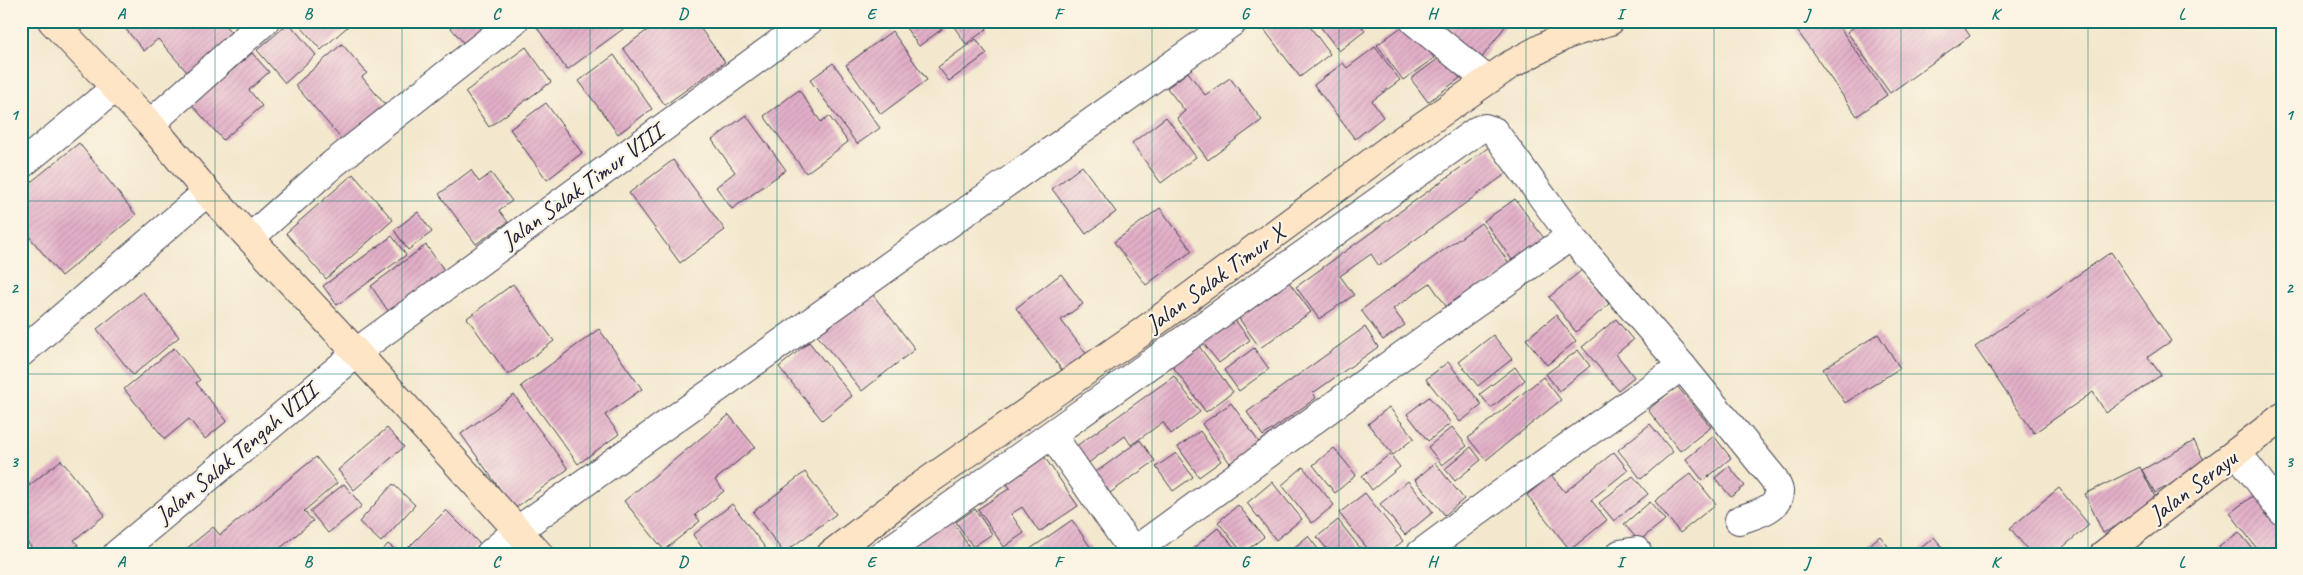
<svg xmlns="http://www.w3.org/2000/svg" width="2303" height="575" viewBox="0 0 2303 575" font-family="Caveat,sans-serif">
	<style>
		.building { fill: url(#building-hatch) }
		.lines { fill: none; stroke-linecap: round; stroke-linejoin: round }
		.street-casing { stroke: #414051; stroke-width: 30 }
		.secondary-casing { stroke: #414051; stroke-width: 30 }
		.street { stroke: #fff; stroke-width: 28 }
		.secondary { stroke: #fde5c5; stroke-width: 28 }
		.grid { fill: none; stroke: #0f766e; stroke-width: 1; stroke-opacity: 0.55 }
		.labels { text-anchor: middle; stroke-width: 4.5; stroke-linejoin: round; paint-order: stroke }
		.street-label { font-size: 24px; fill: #22223b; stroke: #fcf5e5 }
		.neatline { fill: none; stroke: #0f766e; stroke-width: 2 }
		.grid-label { font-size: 16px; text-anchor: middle; font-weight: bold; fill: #0f766e }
	</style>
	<defs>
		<pattern id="building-hatch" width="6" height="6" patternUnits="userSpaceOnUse" patternTransform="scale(1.25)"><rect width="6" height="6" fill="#e2afc8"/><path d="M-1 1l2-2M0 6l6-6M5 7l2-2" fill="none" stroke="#c296ad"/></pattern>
	</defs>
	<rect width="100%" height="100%" fill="#fcf5e5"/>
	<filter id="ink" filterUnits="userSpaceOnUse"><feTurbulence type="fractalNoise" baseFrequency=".02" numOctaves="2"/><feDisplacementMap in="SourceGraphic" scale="10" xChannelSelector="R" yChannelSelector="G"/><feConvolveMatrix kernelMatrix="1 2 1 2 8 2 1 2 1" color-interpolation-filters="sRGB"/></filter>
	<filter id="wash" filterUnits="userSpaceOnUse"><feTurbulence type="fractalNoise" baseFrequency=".0096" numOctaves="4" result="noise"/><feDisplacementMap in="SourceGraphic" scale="20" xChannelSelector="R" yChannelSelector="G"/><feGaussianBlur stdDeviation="1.12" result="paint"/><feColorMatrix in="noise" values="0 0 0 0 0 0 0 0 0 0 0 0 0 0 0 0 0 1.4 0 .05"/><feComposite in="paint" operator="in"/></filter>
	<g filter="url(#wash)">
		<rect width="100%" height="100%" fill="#f3e8cd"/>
		<g id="blocks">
			<g class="building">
				<polygon points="119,21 221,21 239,41 194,80 158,39 144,51"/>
				<polygon points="296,21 354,21 321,50"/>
				<polygon points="445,21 493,21 468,48"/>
				<polygon points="543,21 634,21 567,70 536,26"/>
				<polygon points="660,21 695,21 725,62 665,105 623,48"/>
				<polygon points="901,21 937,21 942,29 919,46"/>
				<polygon points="950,21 982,21 987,29 966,44"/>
				<polygon points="1263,21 1306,21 1330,54 1300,77 1260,24"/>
				<polygon points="1316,21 1358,21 1365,31 1339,51"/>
				<polygon points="1438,21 1509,21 1478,63 1432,29"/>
				<polygon points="1801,21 1835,21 1887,95 1857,116 1794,26"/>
				<polygon points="1862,21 1960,21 1970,36 1890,93 1847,32"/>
				<polygon points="1408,22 1434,58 1403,80 1377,45"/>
				<polygon points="289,23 316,55 285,83 257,50"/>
				<polygon points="892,31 927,80 881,114 846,65"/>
				<polygon points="976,39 987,54 949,81 938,67"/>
				<polygon points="342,44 367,73 362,77 387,107 345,143 295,85"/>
				<polygon points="526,47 551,82 489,127 465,92"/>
				<polygon points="1375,47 1400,80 1372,101 1383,117 1355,139 1314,85 1343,63 1347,68"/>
				<polygon points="252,53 269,72 249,90 262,106 223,140 192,105"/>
				<polygon points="614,55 652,109 618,134 579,81"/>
				<polygon points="1443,55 1460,78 1428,102 1411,79"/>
				<polygon points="833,63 880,128 857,144 810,80"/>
				<polygon points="1188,72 1205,95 1230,78 1262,120 1208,160 1177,118 1185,111 1167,88"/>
				<polygon points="799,90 821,122 829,116 848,142 806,173 764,116"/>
				<polygon points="546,103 582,153 547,180 510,129"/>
				<polygon points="746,115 786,170 732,209 716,187 735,172 712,140"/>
				<polygon points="1166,117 1196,157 1161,183 1132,143"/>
				<polygon points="79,143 136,215 61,276 21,226 21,190"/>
				<polygon points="1489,147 1507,173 1379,266 1371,254 1340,276 1354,295 1319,319 1296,287"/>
				<polygon points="673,160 725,230 680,263 629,193"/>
				<polygon points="1082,166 1116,212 1086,234 1052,189"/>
				<polygon points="471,170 479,182 491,173 512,201 499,210 508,222 476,244 439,194"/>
				<polygon points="353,174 393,220 326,279 286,233"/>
				<polygon points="1515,199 1546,241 1515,264 1484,221"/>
				<polygon points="1160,208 1192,251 1146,285 1114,242"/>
				<polygon points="418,212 432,232 408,250 394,230"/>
				<polygon points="1481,223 1513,269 1448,309 1430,283 1393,309 1405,325 1383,340 1361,310"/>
				<polygon points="392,236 406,255 337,305 323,286"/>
				<polygon points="426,245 449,277 393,318 371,286"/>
				<polygon points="2111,252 2171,341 2148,357 2161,375 2106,413 2093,392 2034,433 1975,347"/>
				<polygon points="1582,270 1609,304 1576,332 1549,297"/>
				<polygon points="1061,274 1083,304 1061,320 1087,355 1064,373 1016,308"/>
				<polygon points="1288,281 1311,312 1260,348 1238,317"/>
				<polygon points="513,284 554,341 508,375 467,318"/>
				<polygon points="870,291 915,349 862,391 816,334"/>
				<polygon points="143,292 179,337 133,375 97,329"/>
				<polygon points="1556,315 1576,341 1547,365 1526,339"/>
				<polygon points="1616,319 1633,340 1616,354 1634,377 1618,390 1582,347"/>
				<polygon points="1235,320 1250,340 1219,363 1203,343"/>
				<polygon points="1365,327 1378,347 1313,393 1316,398 1263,436 1247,412"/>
				<polygon points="599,329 642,389 605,415 619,434 578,464 521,386"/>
				<polygon points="1878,334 1900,368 1845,403 1823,369"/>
				<polygon points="1493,335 1512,359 1478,386 1459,362"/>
				<polygon points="809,342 852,396 822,420 779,367"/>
				<polygon points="1198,345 1233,392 1206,412 1171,364"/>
				<polygon points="174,348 200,380 196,383 227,421 205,439 189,419 165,439 124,389"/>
				<polygon points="1254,348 1269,369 1239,391 1224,370"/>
				<polygon points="1578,350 1590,366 1559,391 1546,374"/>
				<polygon points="1448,362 1482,405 1460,422 1426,379"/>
				<polygon points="1515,367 1525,380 1491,408 1480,394"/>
				<polygon points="1174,376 1200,412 1171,434 1163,422 1131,445 1125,436 1087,464 1075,447"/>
				<polygon points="1543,377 1561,400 1486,460 1468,438"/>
				<polygon points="1677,386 1711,427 1680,451 1648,410"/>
				<polygon points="514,395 568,469 514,509 461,434"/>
				<polygon points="1429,397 1451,423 1428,441 1407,414"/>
				<polygon points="1231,403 1261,445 1232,466 1202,424"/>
				<polygon points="1389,407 1414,438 1393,455 1368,424"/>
				<polygon points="729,415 755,447 715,480 724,491 695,515 700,521 664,550 624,501"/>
				<polygon points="1650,424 1673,452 1641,479 1618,450"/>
				<polygon points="1452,427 1467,446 1442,465 1428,447"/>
				<polygon points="387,428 404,447 354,490 338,470"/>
				<polygon points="1200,431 1221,461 1199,477 1178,447"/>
				<polygon points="1714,436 1731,458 1703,481 1686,459"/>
				<polygon points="1140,440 1155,461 1107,495 1092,475"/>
				<polygon points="2194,441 2209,470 2175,489 2173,483 2155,493 2142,470"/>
				<polygon points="1471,447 1481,460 1455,481 1445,469"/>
				<polygon points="1334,448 1356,475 1335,493 1313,465"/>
				<polygon points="1041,452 1078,506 1039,532 1022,507 1011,514 1024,533 1004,547 978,509 1010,488 1003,478"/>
				<polygon points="1614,452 1628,470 1591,500 1607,520 1570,550 1527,495 1551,475 1565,492"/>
				<polygon points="1176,453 1193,477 1173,491 1156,467"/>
				<polygon points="1390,454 1400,467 1372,490 1362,476"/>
				<polygon points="316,457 337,483 304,511 313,521 273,554 180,554 213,527 220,535"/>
				<polygon points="61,460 105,515 74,540 78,545 67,554 37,554 21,535 21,492"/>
				<polygon points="1435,463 1464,499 1445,515 1415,480"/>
				<polygon points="1729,466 1745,486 1731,497 1715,478"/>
				<polygon points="1303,467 1334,505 1312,523 1282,485"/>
				<polygon points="2140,467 2159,505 2103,533 2085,494"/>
				<polygon points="805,472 836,514 784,553 753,512"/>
				<polygon points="1691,473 1716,504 1680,533 1655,501"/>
				<polygon points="1633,476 1648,494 1614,521 1599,503"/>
				<polygon points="1408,481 1433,512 1405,535 1380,504"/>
				<polygon points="1272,482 1302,519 1276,540 1247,503"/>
				<polygon points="344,484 362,506 328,533 310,511"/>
				<polygon points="393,484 415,505 381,542 359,522"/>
				<polygon points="2059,488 2089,525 2055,554 2031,554 2010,528"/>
				<polygon points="2258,492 2282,523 2282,554 2261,554 2230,513"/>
				<polygon points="1365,493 1403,541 1387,554 1372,554 1339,513"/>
				<polygon points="1650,502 1665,520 1639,541 1624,524"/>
				<polygon points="732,504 764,546 770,554 707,554 693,535"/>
				<polygon points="1238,505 1264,537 1243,553 1218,522"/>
				<polygon points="975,509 992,534 973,547 956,522"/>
				<polygon points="446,510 480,544 470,554 402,554"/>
				<polygon points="950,518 974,554 898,554"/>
				<polygon points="1072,520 1095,554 1023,554"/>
				<polygon points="1338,520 1365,554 1331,554 1317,537"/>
				<polygon points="1218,528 1238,552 1236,554 1186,554"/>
				<polygon points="2239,532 2257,554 2225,554 2219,547"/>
				<polygon points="1308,536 1322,554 1286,554"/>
				<polygon points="1880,536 1894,554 1858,554"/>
				<polygon points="1934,537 1948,554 1914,554"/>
				<polygon points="388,544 401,554 379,554"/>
				<polygon points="674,548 679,554 666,554"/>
			</g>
		</g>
	</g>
	<g filter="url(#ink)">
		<use href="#blocks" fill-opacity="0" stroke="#414051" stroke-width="1"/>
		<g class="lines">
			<g class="street-casing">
				<g id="street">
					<polyline points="1414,21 1487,80"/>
					<polyline points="150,124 265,21"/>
					<polyline points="21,165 115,88"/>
					<path d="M1571,236L1682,366L1774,479C1775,482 1779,488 1779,491C1780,510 1752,515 1739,520"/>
					<polyline points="251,237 333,164 514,21"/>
					<polyline points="21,353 207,192"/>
					<polyline points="1052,435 1135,554"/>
					<polyline points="2237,452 2282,511"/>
					<polyline points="117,554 370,342 809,21"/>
					<polyline points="490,554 518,530 1234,21"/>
					<polyline points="884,554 1478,130 1485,128 1494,131 1571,236 1421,342 1130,554"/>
					<polyline points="1420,554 1498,496 1682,366"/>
					<polyline points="1620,554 1637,551"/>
				</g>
			</g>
			<g class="secondary-casing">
				<g id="secondary">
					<polyline points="52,21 150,124 207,192 356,352 539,554"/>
					<polyline points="831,554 912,492 1142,332 1392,147 1510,65 1566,35 1610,21"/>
					<polyline points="2104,554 2282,417"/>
				</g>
			</g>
			<use href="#street" class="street"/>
			<use href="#secondary" class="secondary"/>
		</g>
	</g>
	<path class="grid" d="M215,21V554M402,21V554M590,21V554M777,21V554M964,21V554M1152,21V554M1339,21V554M1526,21V554M1714,21V554M1901,21V554M2088,21V554M21,201H2282M21,374H2282"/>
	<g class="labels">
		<g class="street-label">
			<text transform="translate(582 186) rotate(-36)" y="8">Jalan Salak Timur VIII</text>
			<text transform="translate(1215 278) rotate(-36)" y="8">Jalan Salak Timur X</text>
			<text transform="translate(236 453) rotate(-40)" y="8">Jalan Salak Tengah VIII</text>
			<text transform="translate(2193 486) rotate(-37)" y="8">Jalan Serayu</text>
		</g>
	</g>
	<rect width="2303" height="575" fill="none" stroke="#fcf5e5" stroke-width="55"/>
	<rect x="28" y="28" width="2248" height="520" class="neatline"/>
	<g class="grid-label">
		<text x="121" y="19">A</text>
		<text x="308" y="19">B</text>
		<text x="496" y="19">C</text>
		<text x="683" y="19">D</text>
		<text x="871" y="19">E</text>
		<text x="1058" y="19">F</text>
		<text x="1245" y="19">G</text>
		<text x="1432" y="19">H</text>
		<text x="1620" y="19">I</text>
		<text x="1807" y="19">J</text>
		<text x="1995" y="19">K</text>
		<text x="2182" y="19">L</text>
		<text x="14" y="120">1</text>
		<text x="2289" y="120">1</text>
		<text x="14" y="293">2</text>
		<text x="2289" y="293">2</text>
		<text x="14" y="467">3</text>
		<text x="2289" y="467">3</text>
		<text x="121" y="567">A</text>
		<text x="308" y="567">B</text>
		<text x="496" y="567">C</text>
		<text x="683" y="567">D</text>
		<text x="871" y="567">E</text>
		<text x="1058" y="567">F</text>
		<text x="1245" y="567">G</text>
		<text x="1432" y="567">H</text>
		<text x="1620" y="567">I</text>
		<text x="1807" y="567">J</text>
		<text x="1995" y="567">K</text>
		<text x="2182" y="567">L</text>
	</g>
</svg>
